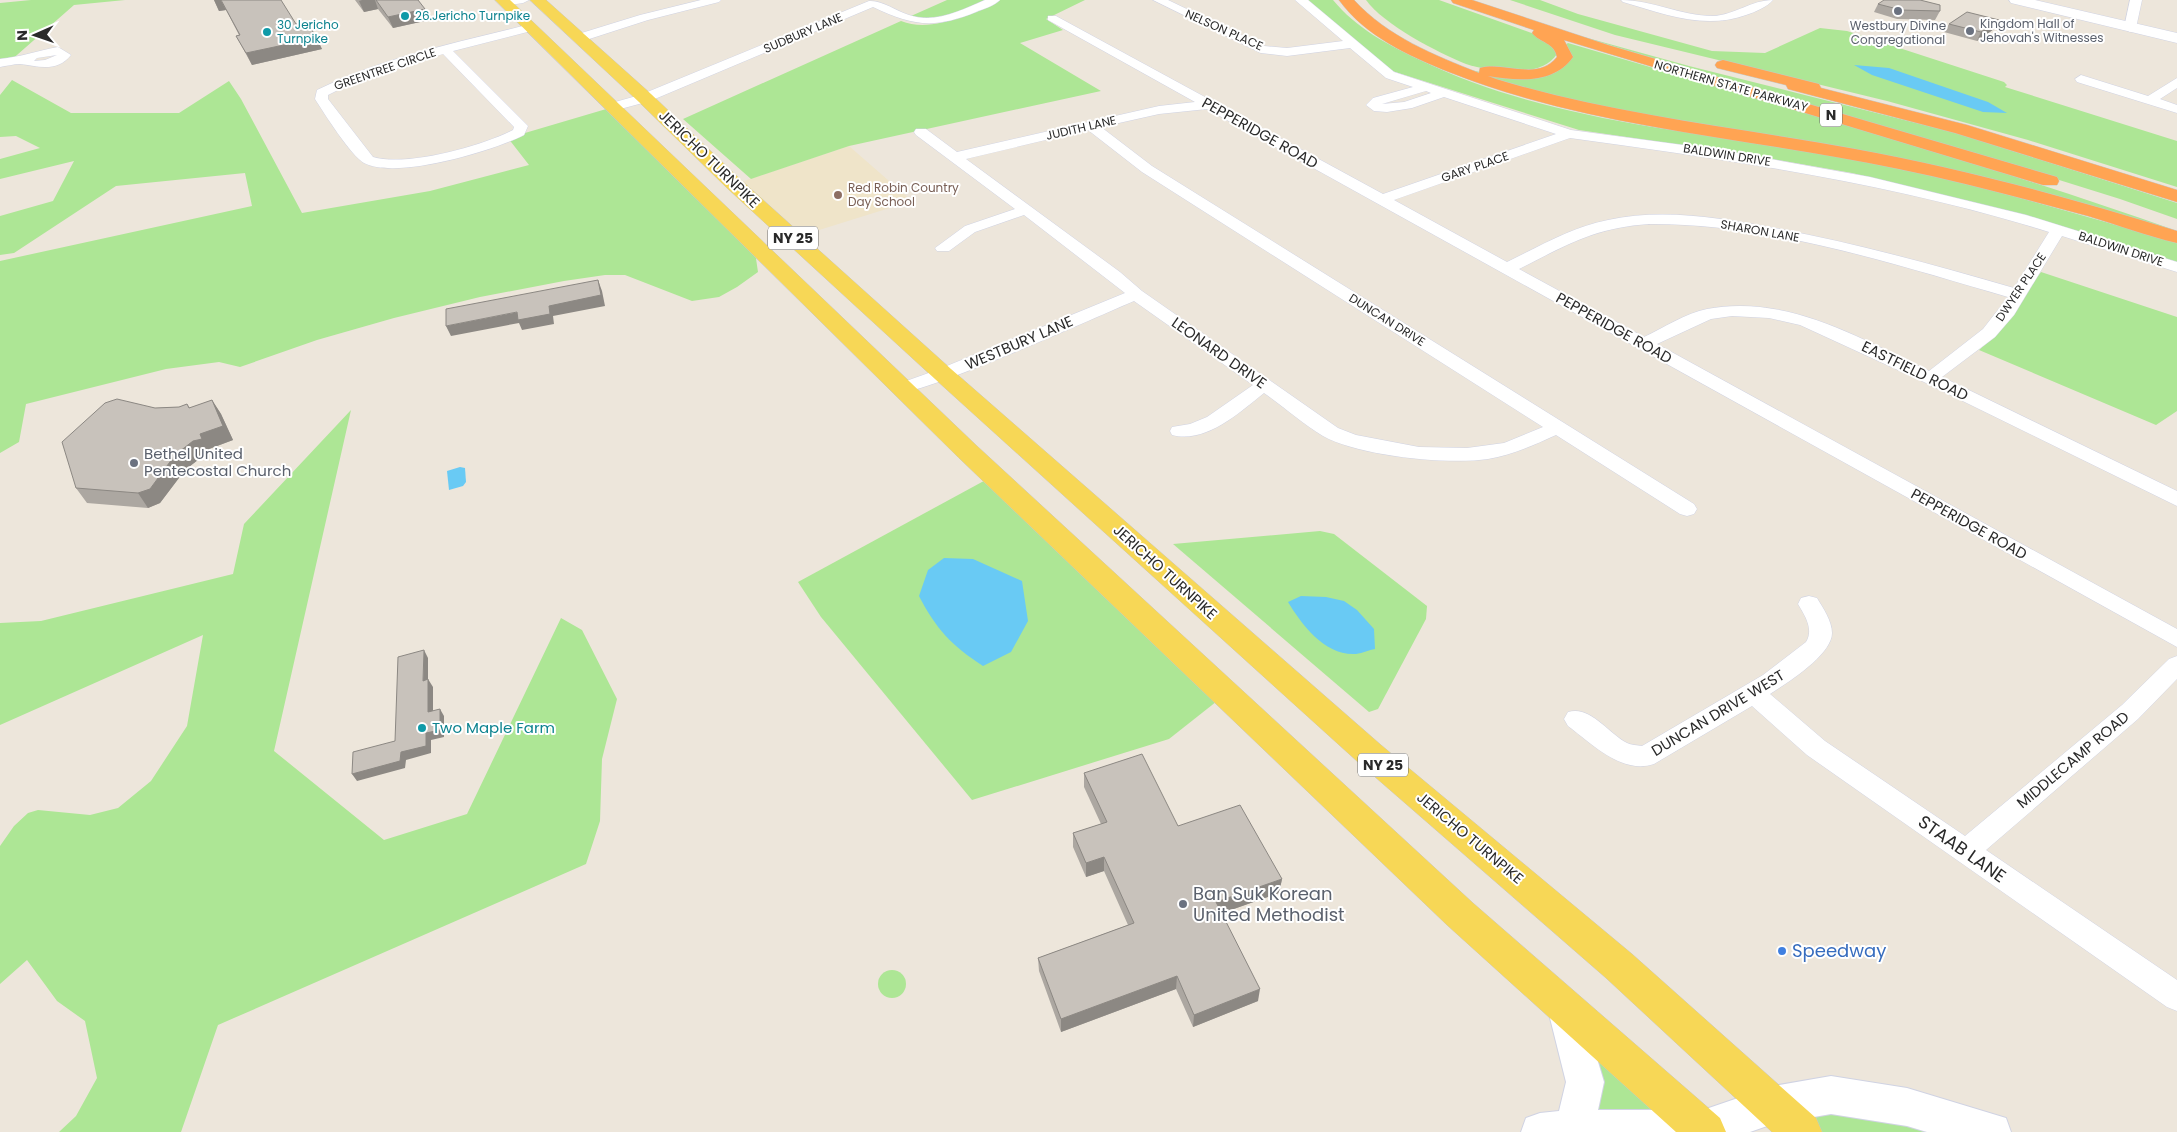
<svg xmlns="http://www.w3.org/2000/svg" width="2177" height="1132" viewBox="0 0 2177 1132" font-family="Poppins,sans-serif">
	<style>
		.education { fill: #efe4c9 }
		.green { fill: #ade695 }
		.water { fill: #69caf4 }
		.lines { fill: none; stroke-linecap: round; stroke-linejoin: round }
		.minor-casing { stroke: #d0d3e3; stroke-width: 1 }
		.tertiary-casing { stroke: #d0d3e3; stroke-width: 2 }
		.secondary-casing { stroke: #d0d3e3; stroke-width: 1 }
		.primary-casing { stroke: #c8c8c8; stroke-width: 1 }
		.motorway-casing { stroke: #c8c8c8; stroke-width: 1 }
		.minor { fill: #fff; fill-rule: evenodd }
		.tertiary { fill: #fff; fill-rule: evenodd }
		.secondary { fill: #fff; fill-rule: evenodd }
		.primary { fill: #f7d756; fill-rule: evenodd }
		.motorway { fill: #ffa453; fill-rule: evenodd }
		.wall { fill: #aca7a1 }
		.shaded-wall { fill: #8c8883 }
		.building { fill: #c8c2bb; stroke: #8c8883 }
		.worship-dot { fill: #6b7280; stroke: #fff; stroke-width: 2 }
		.culture-dot { fill: #0f9aa8; stroke: #fff; stroke-width: 2 }
		.education-dot { fill: #8d6e63; stroke: #fff; stroke-width: 2 }
		.shop-dot { fill: #3f7fe0; stroke: #fff; stroke-width: 2 }
		.labels { text-anchor: middle; stroke-width: 4; stroke-linejoin: round; paint-order: stroke }
		.far-culture-label { font-size: 12px; fill: #0d838f; stroke: #fff; text-anchor: start }
		.far-worship-label { font-size: 12px; fill: #5b616d; stroke: #fff; text-anchor: start }
		.far-street-label { font-size: 12px; fill: #2a2a2a; stroke: #fff }
		.far-education-label { font-size: 12px; fill: #785e54; stroke: #fff; text-anchor: start }
		.shield { fill: #fff; stroke: #6a6a6a; stroke-width: 1 }
		.shield-label { font-size: 14px; font-weight: bold; fill: #2a2a2a }
		.street-label { font-size: 15px; fill: #2a2a2a; stroke: #fff }
		.worship-label { font-size: 15px; fill: #5b616d; stroke: #fff; text-anchor: start }
		.culture-label { font-size: 15px; fill: #0d838f; stroke: #fff; text-anchor: start }
		.near-street-label { font-size: 18px; fill: #2a2a2a; stroke: #fff }
		.near-worship-label { font-size: 18px; fill: #5b616d; stroke: #fff; text-anchor: start }
		.near-shop-label { font-size: 18px; fill: #366cbe; stroke: #fff; text-anchor: start }
	</style>
	<rect width="100%" height="100%" fill="#ede6db"/>
	<polygon class="education" points="849,146 912,201 800,236 741,182"/>
	<g class="green">
		<polygon points="31,0 125,0 74,5 9,62 0,63 0,3"/>
		<path d="M947,0H985C962,11 937,23 911,16Z"/>
		<path d="M1000,0H1085L1046,19L1063,30L1020,43L1101,91L849,146L751,179L683,119L901,21C933,34 970,12 1000,0Z"/>
		<path d="M1304,0H1333C1356,28 1388,45 1420,60C1566,130 1725,131 1880,164C1980,185 2079,214 2177,243V264L1963,200L1852,173L1755,156L1579,130L1395,72L1382,65Z"/>
		<path d="M1366,0H1439L1537,35L1551,44L1557,54C1541,79 1491,72 1466,64C1438,53 1383,24 1366,0Z"/>
		<polygon points="1510,0 1540,0 1578,14 1712,51 1765,53 1820,28 1847,31 2004,82 2007,85 2005,87 2177,141 2177,187 2028,140 1887,101 1615,35"/>
		<polygon points="1555,29 1689,66 1956,133 2177,203 2177,219 2120,199 1953,147"/>
		<path d="M1568,43C1772,103 1977,160 2177,231L1893,158L1815,142L1676,124L1522,90L1471,70L1489,74L1557,70L1565,45Z"/>
		<polygon points="12,80 71,113 179,113 229,81 241,99 302,213 430,191 529,165 508,138 613,107 754,245 758,272 737,287 719,297 692,301 625,275 605,275 564,281 480,297 394,318 317,340 240,367 219,362 166,369 26,404 19,442 0,453 0,261 252,206 245,173 116,186 14,253 0,255 0,216 53,201 74,161 0,179 0,159 40,148 16,136 0,137 0,95"/>
		<polygon points="2041,272 2177,317 2177,411 2156,425 1979,350 1996,335"/>
		<polygon points="351,410 274,751 384,840 467,814 561,618 582,630 617,699 602,759 600,821 586,864 218,1025 181,1132 59,1132 76,1116 97,1078 85,1021 57,1001 27,960 0,984 0,846 14,826 28,813 38,810 90,815 118,808 151,781 187,726 203,635 0,725 0,623 41,621 233,574 244,524"/>
		<polygon points="993,476 1226,694 1169,739 972,800 821,617 798,582"/>
		<polygon points="1320,531 1334,534 1427,606 1426,619 1378,709 1369,712 1173,544"/>
		<circle cx="892" cy="984" r="14"/>
		<polygon points="1572,1020 1688,1123 1582,1122"/>
		<polygon points="1838,1105 1959,1132 1819,1132 1796,1111"/>
	</g>
	<g class="water">
		<polygon points="1854,65 1889,68 1988,102 2007,113 1983,112 1872,75"/>
		<polygon points="460,467 465,468 466,482 463,486 449,490 447,471"/>
		<path d="M944,558L973,559L1022,581L1028,621L1011,652L983,666C952,646 936,629 919,596L928,570Z"/>
		<path d="M1301,596L1326,597L1344,601L1357,610L1374,629L1375,649C1369,650 1363,653 1356,654C1325,656 1302,625 1288,602Z"/>
	</g>
	<g class="lines">
		<g class="minor-casing">
			<g id="minor">
				<polygon points="509,0 529,0 523,3 502,6 502,2"/>
				<polygon points="701,0 721,0 719,2 648,20 583,41 575,41 573,38 575,35 640,15"/>
				<path d="M985,0H1000C994,6 983,9 976,12C934,29 913,26 873,7L650,101L613,111L606,107L608,104L640,95L869,1C882,0 896,11 909,15C935,24 962,10 985,0Z"/>
				<path d="M1153,0H1168L1264,46L1287,48L1343,41L1295,0H1308L1394,72L1571,130L1720,150L1870,177L2026,215L2177,262V272L2062,236L2014,315L1995,337L1942,377L2177,491V506L1924,382L1800,325L1769,318L1732,316L1711,319L1657,344L2177,629V647L1207,109L1159,114L1101,127L1152,166L1694,504L1697,509L1694,514L1687,516L1680,514L1556,435C1534,445 1512,455 1488,459C1447,465 1359,456 1323,436C1303,424 1284,407 1264,393C1240,412 1206,444 1172,435L1170,431L1172,427L1190,424L1207,417L1253,385L1134,301C1101,315 916,398 895,393L892,389L895,385L937,370L1125,293L1024,215L975,232L949,251H937L935,248L965,226L1015,209L916,135L914,132L916,129H926L957,152L1159,106L1195,102L1048,20V16H1056L1383,194L1556,134L1444,97L1412,108L1387,112L1374,111L1366,105L1373,98L1413,87L1386,78L1350,48L1287,56L1261,53ZM1426,91L1431,93L1404,102L1382,104ZM1088,130L1142,172L1543,427L1504,443L1467,448L1419,447L1356,435L1338,428L1142,291L1120,272L966,159ZM1570,138C1731,160 1893,183 2049,232L2014,288C1935,265 1855,243 1774,228C1720,218 1663,208 1608,220C1572,227 1540,246 1507,262L1394,200ZM1649,224C1769,223 1894,264 2008,297L1983,329L1929,371C1859,338 1787,294 1707,309C1686,313 1663,328 1644,337L1519,269C1567,245 1593,228 1649,224Z"/>
				<path d="M1621,0C1653,0 1681,16 1713,16C1735,15 1751,0 1773,0C1767,7 1755,12 1746,15C1704,30 1664,14 1623,2Z"/>
				<polygon points="2130,0 2142,0 2136,28 2130,32 2124,28"/>
				<path d="M531,24L535,26V30L453,51L528,126L524,135C493,151 396,180 364,163C351,156 324,113 315,99L317,90C384,57 459,42 531,24ZM443,54L514,127L513,130C482,146 407,167 373,157L328,99V95L350,84Z"/>
				<path d="M58,47L71,55C57,73 37,66 20,64C14,64 6,66 0,67V59C20,57 37,51 58,47ZM57,55L45,60L34,61L37,58Z"/>
				<polygon points="2081,75 2148,96 2177,78 2177,88 2160,99 2177,105 2177,113 2077,82 2075,79"/>
				<path d="M1809,596L1817,598C1823,608 1832,621 1832,633C1832,655 1787,683 1770,694L1825,741L1965,836L2122,705L2169,659L2177,656V679L2138,719L1986,850L2177,980V1011L2167,1007L1807,755L1752,706L1654,764C1622,775 1591,743 1568,726L1564,719L1568,712C1590,705 1608,733 1627,743C1631,745 1637,745 1642,746L1763,675L1806,642C1814,629 1805,616 1798,604L1801,598Z"/>
			</g>
		</g>
		<g class="tertiary-casing">
			<polygon id="tertiary" points="1566,993 1579,998 1604,1082 1598,1110 1703,1110 1773,1086 1831,1076 1907,1088 2006,1118 2011,1132 1927,1132 1907,1126 1831,1114 1773,1124 1750,1132 1521,1132 1526,1118 1540,1113 1559,1111 1566,1082 1548,1010 1553,998"/>
		</g>
		<g class="secondary-casing">
			<polygon id="secondary" points="2009,0 2035,0 2177,33 2177,43 2011,3"/>
		</g>
		<g class="primary-casing">
			<g id="primary">
				<polygon points="495,0 510,0 977,446 1473,903 1720,1118 1726,1132 1676,1132 1447,925 959,458"/>
				<polygon points="530,0 546,0 651,94 741,180 951,369 1381,745 1632,954 1816,1118 1822,1132 1772,1132 1606,978 1359,763 935,379 727,188 639,102"/>
			</g>
		</g>
		<g class="motorway-casing">
			<g id="motorway">
				<path d="M1339,0H1354C1388,37 1434,55 1479,73L1480,68C1505,61 1537,82 1557,57C1554,42 1540,43 1532,33L1534,30L1453,3L1451,0H1472L1608,45L2057,177L2059,181L2057,185H2043L1564,40L1573,57C1554,84 1518,81 1488,76L1496,79C1614,115 1735,127 1855,149C1964,169 2071,198 2177,231V243C2147,236 2118,225 2088,216C2025,199 1962,182 1899,169C1748,137 1593,129 1449,72C1409,56 1365,36 1339,0Z"/>
				<polygon points="1723,60 1819,84 1821,88 1967,125 2177,190 2177,202 1955,133 1788,89 1786,85 1717,68 1715,65 1717,62"/>
			</g>
		</g>
		<use href="#minor" class="minor"/>
		<use href="#tertiary" class="tertiary"/>
		<use href="#secondary" class="secondary"/>
		<use href="#primary" class="primary"/>
		<use href="#motorway" class="motorway"/>
	</g>
	<g class="wall">
		<polygon points="214,0 296,24 322,49 252,65 236,36 239,35 226,10 219,11"/>
		<polygon points="355,0 418,0 429,20 393,28 378,9 364,12"/>
		<polygon points="1878,4 1940,11 1935,20 1897,19 1874,12"/>
		<polygon points="1949,24 1994,29 1977,41 1944,32"/>
		<polygon points="212,400 221,414 233,440 209,449 211,453 203,456 185,470 160,503 148,508 87,503 76,488 155,408 179,407 187,404 190,408"/>
		<polygon points="1084,773 1178,826 1282,879 1279,893 1222,913 1258,1001 1193,1027 1176,989 1061,1032 1039,971 1038,958 1128,925 1104,871 1086,877 1073,847 1073,833 1101,824 1084,787"/>
	</g>
	<g class="shaded-wall">
		<polygon points="214,0 221,0 226,10 219,11"/>
		<polygon points="362,0 375,0 378,9 364,12 359,1"/>
		<polygon points="425,9 429,20 393,28 388,17"/>
		<polygon points="1999,20 1994,29 1977,41 1981,32"/>
		<polygon points="317,38 322,49 252,65 246,53"/>
		<polygon points="598,280 602,291 605,306 553,316 554,324 522,330 519,323 451,336 446,326 549,306"/>
		<polygon points="212,400 221,414 233,440 209,449 211,453 203,456 185,470 160,503 148,508 138,493 175,455 200,434"/>
		<polygon points="424,650 428,658 428,688 423,681"/>
		<polygon points="428,679 433,687 433,719 428,712"/>
		<polygon points="440,709 444,716 444,737 431,740 431,753 406,760 405,768 357,781 352,774 401,752 426,733"/>
		<polygon points="1104,857 1104,871 1086,877 1086,863"/>
		<polygon points="1282,879 1279,893 1214,916 1216,902"/>
		<polygon points="1177,976 1176,989 1061,1032 1061,1019"/>
		<polygon points="1260,989 1258,1001 1193,1027 1194,1015"/>
	</g>
	<g class="building">
		<polygon points="221,0 281,0 296,24 306,21 317,38 246,53 236,36 240,35"/>
		<polygon points="376,0 418,0 425,9 388,17"/>
		<polygon points="1884,0 1920,0 1940,5 1940,11 1901,10 1878,4"/>
		<polygon points="1967,12 1999,20 1981,32 1949,24"/>
		<polygon points="598,280 601,295 549,306 550,314 518,320 517,312 446,326 446,309"/>
		<polygon points="117,399 155,408 179,407 187,404 189,408 212,400 223,426 200,434 202,439 193,441 175,455 150,489 138,493 76,488 62,442 105,403"/>
		<polygon points="424,650 423,681 428,679 428,712 440,709 440,730 426,733 426,746 401,752 400,761 352,774 353,752 395,741 398,657"/>
		<polygon points="1142,754 1178,826 1240,805 1282,879 1216,902 1260,989 1194,1015 1177,976 1061,1019 1038,958 1134,923 1104,857 1086,863 1073,833 1107,822 1084,773"/>
	</g>
	<g class="worship-dot">
		<circle cx="1898" cy="11" r="5"/>
		<circle cx="1970" cy="31" r="5"/>
		<circle cx="134" cy="463" r="5"/>
		<circle cx="1183" cy="904" r="5"/>
	</g>
	<g class="culture-dot">
		<circle cx="405" cy="16" r="5"/>
		<circle cx="267" cy="32" r="5"/>
		<circle cx="422" cy="728" r="5"/>
	</g>
	<circle class="education-dot" cx="838" cy="195" r="5"/>
	<circle class="shop-dot" cx="1782" cy="951" r="5"/>
	<g class="labels">
		<g class="far-culture-label">
			<text x="415" y="20">26.Jericho Turnpike</text>
			<text x="277" y="29">30 Jericho<tspan x="277" dy="14">Turnpike</tspan></text>
		</g>
		<g class="far-worship-label">
			<text x="1980" y="28">Kingdom Hall of<tspan x="1980" dy="14">Jehovah's Witnesses</tspan></text>
			<text x="1898" y="30" text-anchor="middle">Westbury Divine<tspan x="1898" dy="14">Congregational</tspan></text>
		</g>
		<g class="far-street-label">
			<text transform="translate(1224 30) rotate(24)" y="4">NELSON PLACE</text>
			<text transform="translate(803 33) rotate(-23)" y="4">SUDBURY LANE</text>
			<text transform="translate(385 69) rotate(-19)" y="4">GREENTREE CIRCLE</text>
			<text transform="translate(1731 86) rotate(16)" y="4">NORTHERN STATE PARKWAY</text>
			<text transform="translate(1081 128) rotate(-13)" y="4">JUDITH LANE</text>
			<text transform="translate(1727 155) rotate(9)" y="4">BALDWIN DRIVE</text>
			<text transform="translate(1475 167) rotate(-19)" y="4">GARY PLACE</text>
			<text transform="translate(1760 231) rotate(10)" y="4">SHARON LANE</text>
			<text transform="translate(2121 249) rotate(18)" y="4">BALDWIN DRIVE</text>
			<text transform="translate(2021 287) rotate(-56)" y="4">DWYER PLACE</text>
			<text transform="translate(1387 320) rotate(32)" y="4">DUNCAN DRIVE</text>
		</g>
		<g class="far-education-label">
			<text x="848" y="192">Red Robin Country<tspan x="848" dy="14">Day School</tspan></text>
		</g>
		<g class="shield">
			<rect x="1820" y="103.5" width="22" height="23" rx="4"/>
			<rect x="768" y="226.5" width="50" height="23" rx="4"/>
			<rect x="1358" y="753.5" width="50" height="23" rx="4"/>
		</g>
		<g class="shield-label">
			<text x="1831" y="120">N</text>
			<text x="793" y="243">NY 25</text>
			<text x="1383" y="770">NY 25</text>
		</g>
		<g class="street-label">
			<text transform="translate(1260 133) rotate(29)" y="5">PEPPERIDGE ROAD</text>
			<text transform="translate(709 159) rotate(44)" y="5">JERICHO TURNPIKE</text>
			<text transform="translate(1614 328) rotate(29)" y="5">PEPPERIDGE ROAD</text>
			<text transform="translate(1019 343) rotate(-23)" y="5">WESTBURY LANE</text>
			<text transform="translate(1219 353) rotate(35)" y="5">LEONARD DRIVE</text>
			<text transform="translate(1915 371) rotate(26)" y="5">EASTFIELD ROAD</text>
			<text transform="translate(1969 524) rotate(29)" y="5">PEPPERIDGE ROAD</text>
			<text transform="translate(1165 572) rotate(42)" y="5">JERICHO TURNPIKE</text>
			<text transform="translate(1718 713) rotate(-31)" y="5">DUNCAN DRIVE WEST</text>
			<text transform="translate(2073 760) rotate(-40)" y="5">MIDDLECAMP ROAD</text>
			<text transform="translate(1470 838) rotate(40)" y="5">JERICHO TURNPIKE</text>
		</g>
		<g class="worship-label">
			<text x="144" y="459">Bethel United<tspan x="144" dy="17">Pentecostal Church</tspan></text>
		</g>
		<g class="culture-label">
			<text x="432" y="733">Two Maple Farm</text>
		</g>
		<g class="near-street-label">
			<text transform="translate(1962 849) rotate(35)" y="6">STAAB LANE</text>
		</g>
		<g class="near-worship-label">
			<text x="1193" y="900">Ban Suk Korean<tspan x="1193" dy="21">United Methodist</tspan></text>
		</g>
		<g class="near-shop-label">
			<text x="1792" y="957">Speedway</text>
		</g>
	</g>
	<g transform="translate(35 35) rotate(268)" stroke="#ffffff" stroke-width="4" paint-order="stroke">
	<path d="M0-4L9 19L0 12L-9 19Z" fill="#2a2a2a"/>
	<text y="-8" font-size="14" font-weight="bold" text-anchor="middle" fill="#2a2a2a">N</text>
	</g>
</svg>
